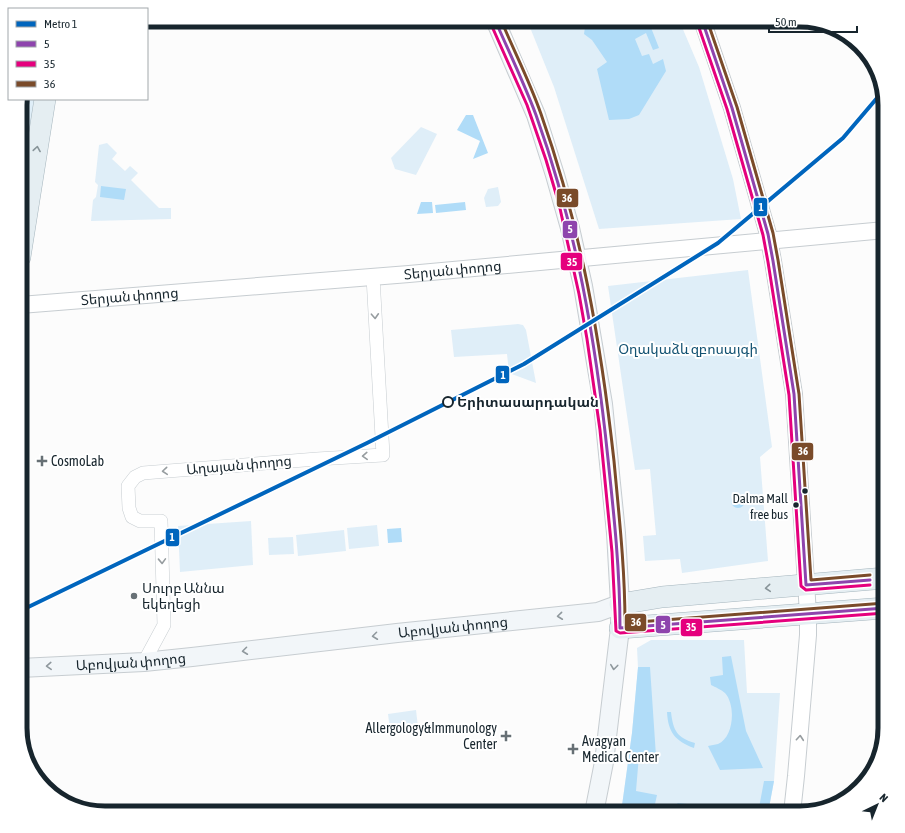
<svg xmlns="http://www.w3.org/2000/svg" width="905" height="833" viewBox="0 0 905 833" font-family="'Asap Condensed','Noto Sans Armenian',sans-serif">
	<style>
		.green { fill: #dfeef8 }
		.forest { fill: #b0dcf8 }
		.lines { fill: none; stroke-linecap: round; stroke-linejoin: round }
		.minor-casing { stroke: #c7cdd1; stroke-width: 14 }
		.tertiary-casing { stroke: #c7cdd1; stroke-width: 18 }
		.secondary-casing { stroke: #c7cdd1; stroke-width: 20 }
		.primary-casing { stroke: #a5b5bd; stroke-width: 22 }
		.minor { stroke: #fff; stroke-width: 13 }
		.tertiary { stroke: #fff; stroke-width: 16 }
		.secondary { stroke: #f2f6f9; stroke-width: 18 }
		.primary { stroke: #e5eef2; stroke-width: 21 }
		.bus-1-casing { stroke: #fff; stroke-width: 6 }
		.bus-2-casing { stroke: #fff; stroke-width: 6 }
		.bus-3-casing { stroke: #fff; stroke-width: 6 }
		.bus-1 { stroke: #8e44ad; stroke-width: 3 }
		.bus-2 { stroke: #e5007d; stroke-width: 3 }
		.bus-3 { stroke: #7a4b2a; stroke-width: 3 }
		.metro-1-casing { stroke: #fff; stroke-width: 7 }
		.metro-1 { stroke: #0065bd; stroke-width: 4 }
		.oneway { stroke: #889499 }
		.oneway2 { stroke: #979da0 }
		.oneway3 { stroke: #8f989d }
		.stop-dot { fill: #fff; stroke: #17252d; stroke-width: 2 }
		.poi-dot { fill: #677075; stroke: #fff; stroke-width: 1.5 }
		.bus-dot { fill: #17252d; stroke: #fff; stroke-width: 1.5 }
		.labels { text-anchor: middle; stroke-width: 4; stroke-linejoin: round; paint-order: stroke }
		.bus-label { font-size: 13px; fill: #17252d; stroke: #fff; text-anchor: end }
		.street-label { font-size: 14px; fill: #17252d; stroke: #fff }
		.park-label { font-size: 14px; fill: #135272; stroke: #fff }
		.stop-label { font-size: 14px; font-weight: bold; fill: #17252d; stroke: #fff; text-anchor: start }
		.poi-label { font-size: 14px; fill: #17252d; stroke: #fff; text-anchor: start }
		.rim { fill: none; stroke: #17252d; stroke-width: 5 }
		.line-badge { stroke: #fff; stroke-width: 1.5 }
		.badge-label { font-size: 11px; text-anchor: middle; font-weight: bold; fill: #fff }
	</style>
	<rect width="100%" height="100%" fill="#fcfcfc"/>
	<g class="green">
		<polygon points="527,20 679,20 699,67 733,179 741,219 599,229 554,87"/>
		<polygon points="23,99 37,99 20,206 20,116"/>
		<polygon points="421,127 437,134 416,175 395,169 391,158"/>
		<polygon points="107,143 117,153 112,159 125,171 130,166 138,173 131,180 159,208 171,208 171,219 91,221 93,200 96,197 98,185 95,182 99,145"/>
		<polygon points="498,187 501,202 498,206 486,207 484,198 488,189"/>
		<polygon points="748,270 772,447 760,457 768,561 682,573 680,559 645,561 643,536 656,535 650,469 635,470 608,286"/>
		<polygon points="518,324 523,325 526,330 536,383 509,373 507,354 454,357 451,330"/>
		<polygon points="251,521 253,565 180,572 178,526"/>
		<polygon points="377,525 379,546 349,549 347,528"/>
		<polygon points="344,530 346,551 298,556 296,535"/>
		<polygon points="293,537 294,554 269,555 268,538"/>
		<polygon points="651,640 744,640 747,693 780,693 774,781 768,813 621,813 632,733 638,668 637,648"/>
		<polygon points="416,710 418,727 390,730 388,714"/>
	</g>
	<g class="forest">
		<polygon points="590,20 648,20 659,48 653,50 646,33 635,39 642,56 649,54 653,64 663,59 666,71 639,115 629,119 609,120 597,69 607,62 592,40 584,34 585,27"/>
		<polygon points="466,115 473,115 488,153 473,159 480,141 457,130"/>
		<polygon points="101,186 126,189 124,200 100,197"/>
		<polygon points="421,202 432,202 433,213 417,214"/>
		<polygon points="465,202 466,210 436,213 435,205"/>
		<circle cx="738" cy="501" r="7"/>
		<polygon points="401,528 402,542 388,543 387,529"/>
		<path d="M731,656L746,731L763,768L720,770L708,746C711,745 715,745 718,744C734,737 736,705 725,693C722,690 715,687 711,685L710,677L723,675L722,657Z"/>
		<polygon points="638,667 650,667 656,756 639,755 636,791 657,795 653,813 621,813 632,733"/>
		<path d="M667,712H671C673,730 677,738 695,743L694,748C675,741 668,732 667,712Z"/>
		<polygon points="764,781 774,781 768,813 758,813"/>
		<polygon points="678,803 696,805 694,813 671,813 672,808"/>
	</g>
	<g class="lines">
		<g class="minor-casing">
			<polyline id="minor" points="144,662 164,625 161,521 140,521 132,517 129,508 128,486 135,477 143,473 317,459 383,455 373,277"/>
		</g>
		<g class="tertiary-casing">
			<g id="tertiary">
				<polyline points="702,20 732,108 768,234 773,261 794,394 808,614 808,635 796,776 792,813"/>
				<path id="s1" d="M20,305L409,274L885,230"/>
			</g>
		</g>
		<g class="secondary-casing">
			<g id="secondary">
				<polyline points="495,20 536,115 555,175 570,228 583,286 603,404 616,533 620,604 620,628 604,762 594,813"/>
				<path id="s2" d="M20,668L144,662L192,657L397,633L598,612L620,604"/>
			</g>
		</g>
		<g class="primary-casing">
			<g id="primary">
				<polyline points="20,257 45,99"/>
				<polyline points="620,604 662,597 885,578"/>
				<polyline points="620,628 885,608"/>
			</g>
		</g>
		<use href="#minor" class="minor"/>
		<use href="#tertiary" class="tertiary"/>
		<use href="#secondary" class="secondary"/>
		<use href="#primary" class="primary"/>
		<g class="bus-1-casing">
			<g id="bus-1">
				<path d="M495,20C509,52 524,83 536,115C576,226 596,342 608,459C614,515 620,571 620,628L885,608"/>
				<polyline points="702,20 732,108 768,234 773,261 794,394 806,585 870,580"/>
			</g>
		</g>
		<g class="bus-2-casing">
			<g id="bus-2">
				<polyline points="490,22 527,105 546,160 559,204 579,294 587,339 600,430 612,552 616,631 620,633 885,613"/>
				<polyline points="697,22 727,109 763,235 768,262 789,395 801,586 806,590 870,585"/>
			</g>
		</g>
		<g class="bus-3-casing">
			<g id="bus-3">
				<path d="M501,20C514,51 530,82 541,114C581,227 601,343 614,461C619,515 625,569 625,623L885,603"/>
				<polyline points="707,20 737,107 773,233 778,260 799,394 811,580 870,575"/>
			</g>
		</g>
		<use href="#bus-1" class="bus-1"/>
		<use href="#bus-2" class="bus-2"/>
		<use href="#bus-3" class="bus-3"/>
		<g class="metro-1-casing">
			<polyline id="metro-1" points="20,611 367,443 524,364 718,243 843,138 883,91"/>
		</g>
		<use href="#metro-1" class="metro-1"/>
	</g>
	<defs><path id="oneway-chevron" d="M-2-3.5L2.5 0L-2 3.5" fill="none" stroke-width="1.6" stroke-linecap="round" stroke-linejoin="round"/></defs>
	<g class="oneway">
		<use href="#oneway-chevron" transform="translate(37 149) rotate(-81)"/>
		<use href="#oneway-chevron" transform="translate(768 588) rotate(175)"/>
	</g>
	<g class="oneway2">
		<use href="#oneway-chevron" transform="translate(375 316) rotate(87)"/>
		<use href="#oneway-chevron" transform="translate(365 456) rotate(177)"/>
		<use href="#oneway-chevron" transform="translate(165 471) rotate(175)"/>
		<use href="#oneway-chevron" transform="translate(162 561) rotate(88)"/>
		<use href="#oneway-chevron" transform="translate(800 738) rotate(-85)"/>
	</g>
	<g class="oneway3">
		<use href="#oneway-chevron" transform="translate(560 616) rotate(174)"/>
		<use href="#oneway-chevron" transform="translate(375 636) rotate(173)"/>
		<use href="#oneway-chevron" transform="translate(245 651) rotate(173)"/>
		<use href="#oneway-chevron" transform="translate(49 666) rotate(177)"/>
		<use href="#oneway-chevron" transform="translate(614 667) rotate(97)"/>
	</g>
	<circle class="stop-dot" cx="448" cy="402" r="5"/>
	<g class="poi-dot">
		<path d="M40 455h4v4h4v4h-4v4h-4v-4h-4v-4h4z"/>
		<circle cx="134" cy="596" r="4"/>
		<path d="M504 730h4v4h4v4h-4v4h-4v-4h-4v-4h4z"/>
		<path d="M571 743h4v4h4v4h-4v4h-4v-4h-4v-4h4z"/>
	</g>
	<g class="bus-dot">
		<circle cx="805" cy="491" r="3.5"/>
		<circle cx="796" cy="505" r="3.5"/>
	</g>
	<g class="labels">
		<g class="bus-label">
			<text x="788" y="503">Dalma Mall<tspan x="788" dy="16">free bus</tspan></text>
		</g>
		<g class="street-label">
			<text dy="5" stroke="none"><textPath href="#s1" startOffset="434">Տերյան փողոց</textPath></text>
			<text dy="5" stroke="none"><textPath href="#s1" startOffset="110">Տերյան փողոց</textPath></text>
			<text transform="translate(239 465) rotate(-5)" y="5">Աղայան փողոց</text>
			<text dy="5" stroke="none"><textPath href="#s2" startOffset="435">Աբովյան փողոց</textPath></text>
			<text dy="5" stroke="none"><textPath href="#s2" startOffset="111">Աբովյան փողոց</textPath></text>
		</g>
		<g class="park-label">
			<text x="688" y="354">Օղակաձև զբոսայգի</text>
		</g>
		<g class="stop-label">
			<text x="457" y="407">Երիտասարդական</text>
		</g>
		<g class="poi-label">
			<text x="51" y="466">CosmoLab</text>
			<text x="142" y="593">Սուրբ Աննա<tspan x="142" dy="16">եկեղեցի</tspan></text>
			<text x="497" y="733" text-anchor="end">Allergology&amp;Immunology<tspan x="497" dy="16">Center</tspan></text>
			<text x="582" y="746">Avagyan<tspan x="582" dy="16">Medical Center</tspan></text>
		</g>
	</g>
	<path d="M0 0H905V833H0ZM105 27H800A78 78 0 0 1 878 105V728A78 78 0 0 1 800 806H105A78 78 0 0 1 27 728V105A78 78 0 0 1 105 27Z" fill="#fff" fill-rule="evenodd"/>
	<path class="rim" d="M105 27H800A78 78 0 0 1 878 105V728A78 78 0 0 1 800 806H105A78 78 0 0 1 27 728V105A78 78 0 0 1 105 27Z"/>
	<g class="line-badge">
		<rect x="556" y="188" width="23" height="20" rx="4" fill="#7a4b2a"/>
		<rect x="753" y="197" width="15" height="20" rx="4" fill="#0065bd"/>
		<rect x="562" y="220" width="16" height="19" rx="4" fill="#8e44ad"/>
		<rect x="560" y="252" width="23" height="19" rx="4" fill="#e5007d"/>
		<rect x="495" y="365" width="15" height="19" rx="4" fill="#0065bd"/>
		<rect x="791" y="442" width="23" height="19" rx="4" fill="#7a4b2a"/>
		<rect x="165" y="528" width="15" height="19" rx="4" fill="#0065bd"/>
		<rect x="624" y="613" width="23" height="19" rx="4" fill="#7a4b2a"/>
		<rect x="655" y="615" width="16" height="19" rx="4" fill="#8e44ad"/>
		<rect x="680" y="618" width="23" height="19" rx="4" fill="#e5007d"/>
	</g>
	<g class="badge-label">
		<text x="567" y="202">36</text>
		<text x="761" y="211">1</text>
		<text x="570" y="233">5</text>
		<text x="572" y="266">35</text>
		<text x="503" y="379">1</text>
		<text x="803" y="455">36</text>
		<text x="172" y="541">1</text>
		<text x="636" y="626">36</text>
		<text x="663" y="629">5</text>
		<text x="691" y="631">35</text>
	</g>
	<rect x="8" y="8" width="140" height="92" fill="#ffffff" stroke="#a2a8ab"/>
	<rect x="16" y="21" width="20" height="6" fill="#0065bd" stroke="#a2a8ab"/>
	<text x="44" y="28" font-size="12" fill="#17252d">Metro 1</text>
	<rect x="16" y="41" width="20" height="6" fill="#8e44ad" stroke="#a2a8ab"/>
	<text x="44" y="48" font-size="12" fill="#17252d">5</text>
	<rect x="16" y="61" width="20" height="6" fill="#e5007d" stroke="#a2a8ab"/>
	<text x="44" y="68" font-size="12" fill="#17252d">35</text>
	<rect x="16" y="81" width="20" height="6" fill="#7a4b2a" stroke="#a2a8ab"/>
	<text x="44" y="88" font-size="12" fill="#17252d">36</text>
	<g transform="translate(877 805) rotate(43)" stroke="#ffffff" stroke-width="3" paint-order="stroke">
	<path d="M0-3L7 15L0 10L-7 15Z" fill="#17252d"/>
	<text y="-6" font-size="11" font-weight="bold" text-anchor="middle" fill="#17252d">N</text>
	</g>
	<path d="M769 26v6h88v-6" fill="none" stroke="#17252d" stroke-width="2"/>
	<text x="775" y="26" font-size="12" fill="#17252d" stroke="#ffffff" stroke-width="3" paint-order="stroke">50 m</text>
</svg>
